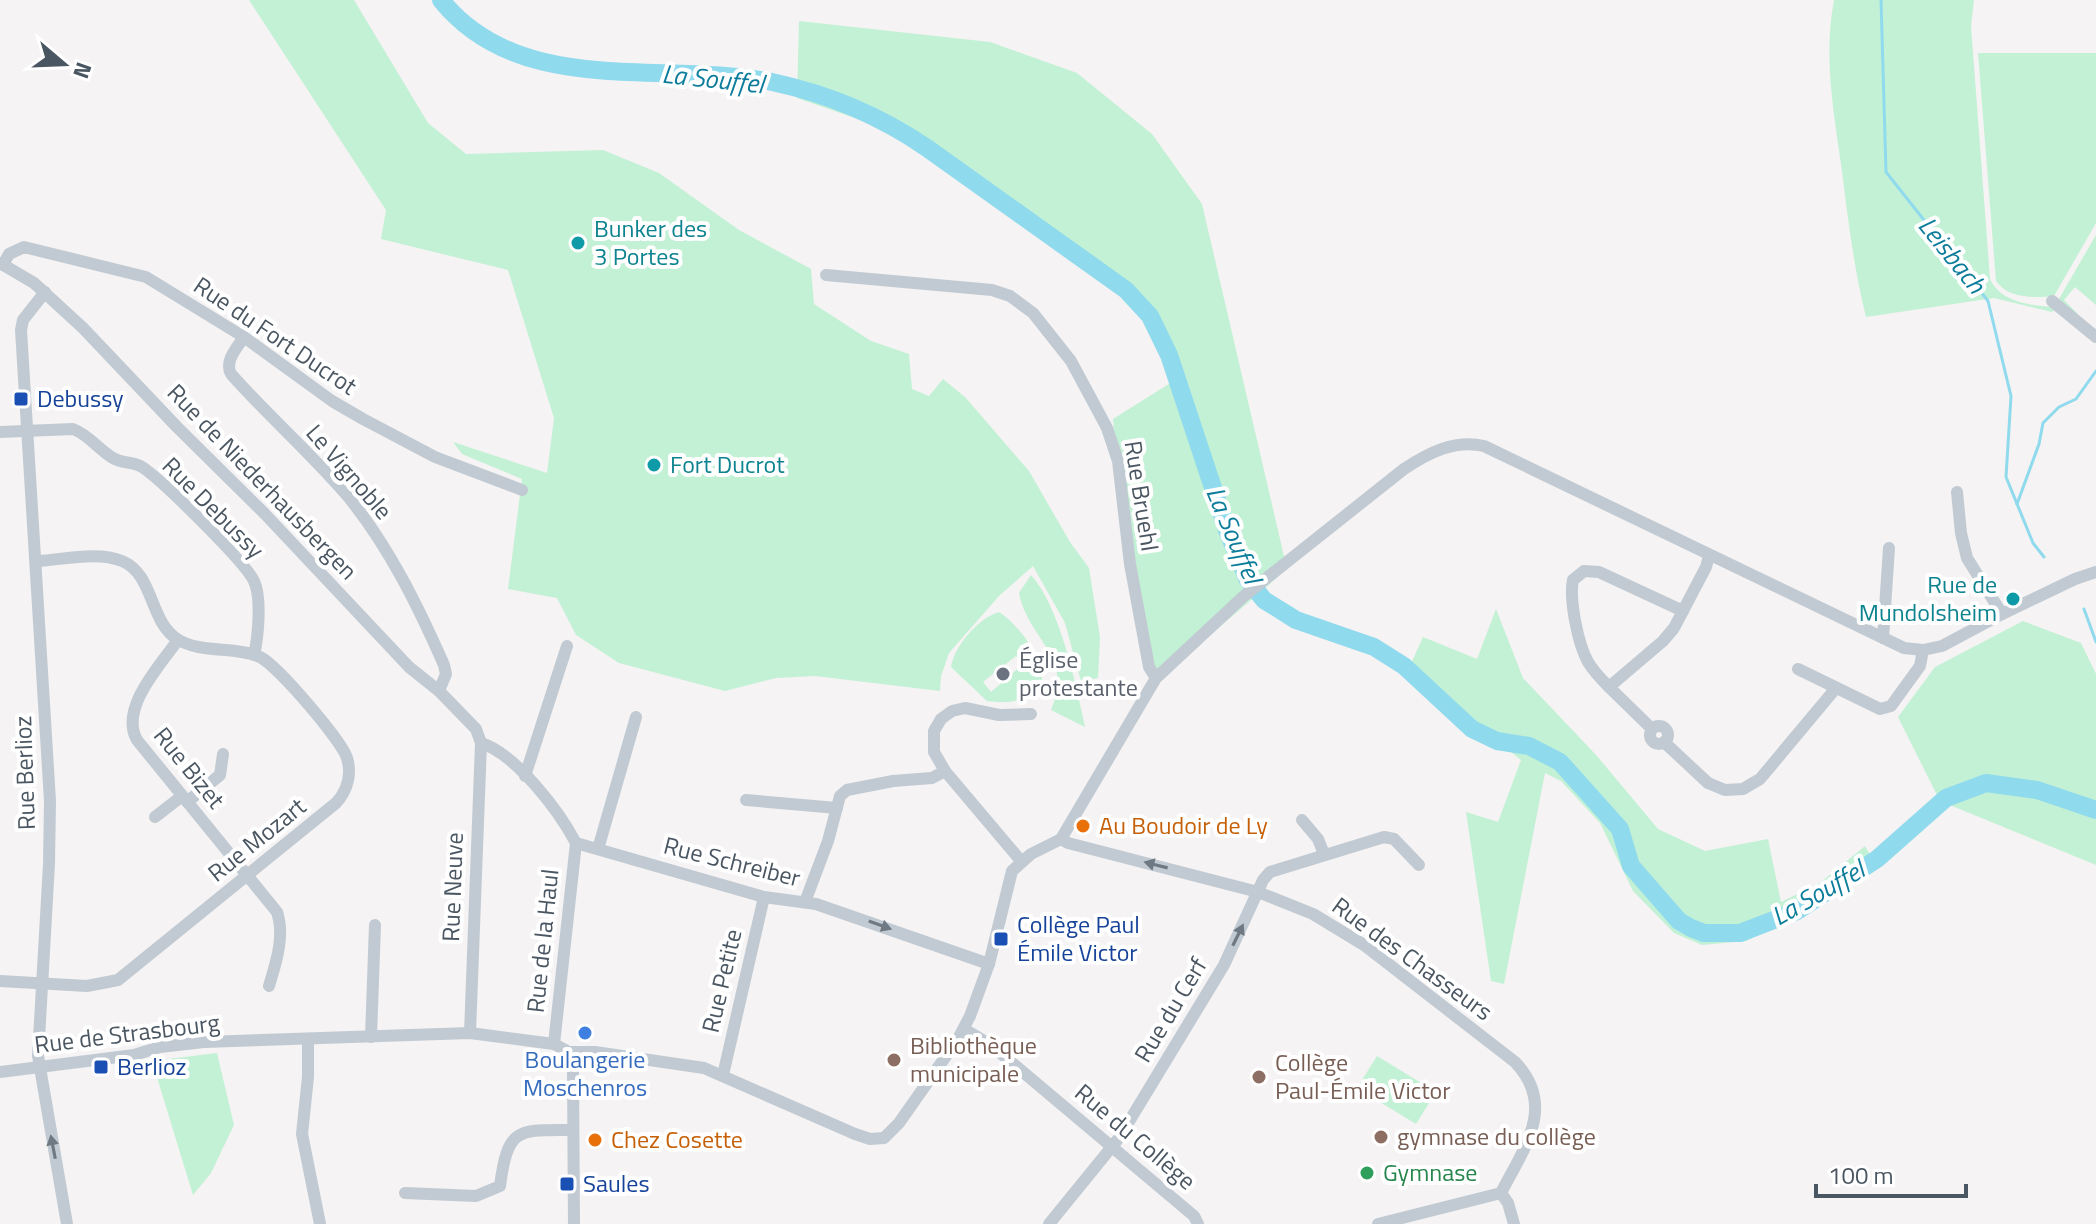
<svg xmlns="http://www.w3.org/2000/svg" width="2096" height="1224" viewBox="0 0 2096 1224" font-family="'Titillium Web',sans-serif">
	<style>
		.green { fill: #c3f1d5; fill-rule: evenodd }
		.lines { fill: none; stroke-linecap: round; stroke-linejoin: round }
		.stream { stroke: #90daee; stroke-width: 3 }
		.river { stroke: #90daee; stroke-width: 18 }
		.minor { stroke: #c1cad2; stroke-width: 12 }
		.oneway { fill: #6e7983 }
		.culture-dot { fill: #0f9aa8; stroke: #fff; stroke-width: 3 }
		.transit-dot { fill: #1a4fb4; stroke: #fff; stroke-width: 3 }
		.worship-dot { fill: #6b7280; stroke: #fff; stroke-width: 3 }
		.food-dot { fill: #e8710a; stroke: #fff; stroke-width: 3 }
		.shop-dot { fill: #3f7fe0; stroke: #fff; stroke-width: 3 }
		.education-dot { fill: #8d6e63; stroke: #fff; stroke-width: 3 }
		.leisure-dot { fill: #2e9e5b; stroke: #fff; stroke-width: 3 }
		.labels { text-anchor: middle; stroke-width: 8; stroke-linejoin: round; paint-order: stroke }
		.culture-label { font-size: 24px; fill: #0d838f; stroke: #fff; text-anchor: start }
		.street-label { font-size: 24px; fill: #4a5661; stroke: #fff }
		.transit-label { font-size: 24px; fill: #164399; stroke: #fff; text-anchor: start }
		.worship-label { font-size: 24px; fill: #5b616d; stroke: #fff; text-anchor: start }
		.food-label { font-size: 24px; fill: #c56008; stroke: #fff; text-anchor: start }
		.education-label { font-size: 24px; fill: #785e54; stroke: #fff; text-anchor: start }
		.shop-label { font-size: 24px; fill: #366cbe; stroke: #fff }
		.leisure-label { font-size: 24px; fill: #27864d; stroke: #fff; text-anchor: start }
		.water-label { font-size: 26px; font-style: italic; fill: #0c7c9b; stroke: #fff }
	</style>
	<rect width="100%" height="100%" fill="#f5f3f3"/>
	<g class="green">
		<polygon points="249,0 354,0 428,123 466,154 603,150 659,173 739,230 811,269 814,304 871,341 909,354 912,389 929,396 943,379 965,397 1029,471 1070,542 1089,568 1100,637 1098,678 1081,681 1065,623 1033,566 999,596 949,653 941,676 940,691 815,676 776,678 725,691 619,663 576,635 557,598 508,589 522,479 462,454 453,442 547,473 554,418 508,270 381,239 386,210"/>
		<path d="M1834,0H1974L1971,26L1990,279C2001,303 2033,306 2057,307L2052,312L1994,298L1866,317C1854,269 1848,220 1842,171C1834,114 1823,57 1834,0Z"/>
		<polygon points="799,21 990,42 1077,73 1152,134 1202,204 1287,569 1159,679 1137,628 1120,512 1113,419 1172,382 1133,294 878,126 797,98"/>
		<path d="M1978,53H2096V223L2054,296C2034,298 2009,299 1996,281Z"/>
		<polygon points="2096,235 2096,305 2075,287 2064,300 2079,315 2075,320 2056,304"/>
		<path d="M1031,575C1060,607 1076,685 1085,727L1051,710C1075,656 1028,640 1019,593Z"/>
		<polygon points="1496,609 1523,678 1597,756 1658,829 1705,851 1768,839 1781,902 1820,883 1865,846 1872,858 1834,897 1746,941 1702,945 1674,933 1633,891 1600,823 1561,781 1545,773 1504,984 1491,981 1466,812 1498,822 1521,760 1449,704 1410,666 1423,637 1477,659"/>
		<path d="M999,612C1019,625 1044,658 1042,683C1027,702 1011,704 987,701L951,667C954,647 978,618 999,612ZM1016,656L1021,666L991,692L983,682Z"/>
		<polygon points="2023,621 2081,643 2096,674 2096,865 1940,801 1898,717 1935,667"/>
		<polygon points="217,1053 234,1125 211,1173 193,1195 152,1061"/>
		<polygon points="1377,1056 1436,1092 1416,1124 1357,1088"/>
	</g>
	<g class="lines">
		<g class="stream">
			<polyline points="1881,0 1886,172 1988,301 2011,396 2006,477 2033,543 2044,557"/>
			<polyline points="2017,504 2039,444 2043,423 2059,407 2076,399 2096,371"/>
			<polyline points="2084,609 2096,642"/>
		</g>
		<path class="river" d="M441,0C521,99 662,60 772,82C828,94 879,115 927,148L1126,290L1150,316L1169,355L1227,530L1248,580L1264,600L1296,620L1374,647L1404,666L1472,729L1497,741L1529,746L1560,762L1620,829L1631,866L1679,921L1691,928L1704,933H1740L1797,911L1877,859L1946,798L1986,783L2037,790L2096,810"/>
		<g class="minor">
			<polyline points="0,263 34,283 83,328 177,427 265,514 409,667 439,691 476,729 481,743 470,1033"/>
			<polyline points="3,265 9,254 24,247 146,277 244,337 332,401 363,419 435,457 522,490"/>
			<polyline points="826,275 992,290 1010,296 1033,313 1071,361 1107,428 1118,461 1130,564 1149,667 1156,678"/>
			<polyline points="45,292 23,320 21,330 50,801 49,864 38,1056 67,1224"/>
			<polyline points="2052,301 2096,337"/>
			<path d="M244,337C237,348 224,361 231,374C269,417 313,455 350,499C390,549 418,606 444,665L446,674L439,691"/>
			<path d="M0,432L73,429C89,435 98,449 113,458C122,464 133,461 142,467C161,479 245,562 254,581C262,598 258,638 254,655"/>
			<polyline points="1957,492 1961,533 1967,558 2002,614"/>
			<polyline points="1883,638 1889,548"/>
			<path d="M178,640C160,665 119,709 137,740L277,912C285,936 276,963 269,986"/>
			<polyline points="1798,669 1880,709 1891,706 1920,666 1923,650"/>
			<path d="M1609,687C1601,679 1594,672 1588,662C1578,644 1569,600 1573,580L1584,571L1599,572L1683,611"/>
			<circle cx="1659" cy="735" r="9"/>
			<polyline points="1652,729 1609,687 1663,641 1674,628 1706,567 1709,556"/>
			<polyline points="1664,742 1708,783 1725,790 1743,789 1760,779 1836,688"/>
			<path d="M481,743C516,754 559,811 576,843L764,897L816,904L989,964"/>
			<polyline points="525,776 567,646"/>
			<polyline points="746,800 837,808"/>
			<polyline points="187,802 220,775 223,754"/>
			<polyline points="155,817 182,796"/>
			<polyline points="1302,820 1318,839 1324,854"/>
			<path d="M1061,839L1068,843L1258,892L1313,914L1364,945L1515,1062C1557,1106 1524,1148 1501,1193L1378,1224"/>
			<polyline points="598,849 636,717"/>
			<polyline points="1021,861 945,771 934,752 934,731 941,719 952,711 965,708 999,715 1031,714"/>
			<polyline points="805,902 828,841 840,796 847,790 893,781 932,778 945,771"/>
			<path d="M0,981L87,986L118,980L336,803C347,791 352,775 347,758C342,741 277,665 260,657C235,646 201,654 177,639C149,621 154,574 122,561C97,551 62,560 37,561"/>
			<polyline points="964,1029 992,1046 1194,1216 1198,1224"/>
			<polyline points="371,1037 375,925"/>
			<polyline points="308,1039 308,1077 302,1134 320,1224"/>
			<polyline points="554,1044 576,843"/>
			<path d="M569,1052H595L704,1068L855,1134L870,1139L884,1138L899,1123L958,1039L970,1016L989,964L1012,871L1031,854L1061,839L1156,678L1244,596L1404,469C1428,453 1455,439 1484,446L1904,648L1923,650L1942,646L2002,614L2075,579L2096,572"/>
			<polyline points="569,1052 573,1071 574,1224"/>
			<polyline points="0,1072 134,1055 160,1047 204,1042 470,1033 554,1044 569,1052"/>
			<polyline points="723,1075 764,897"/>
			<path d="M405,1193L476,1196L500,1186C508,1126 518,1130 573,1130"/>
			<polyline points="1501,1193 1508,1203 1514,1224"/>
			<polyline points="1049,1224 1119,1138 1224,965 1263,880 1270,872 1384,837 1394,839 1419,865"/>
		</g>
	</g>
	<defs><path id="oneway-solid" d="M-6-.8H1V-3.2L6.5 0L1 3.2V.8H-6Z" transform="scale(2)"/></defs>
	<g class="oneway">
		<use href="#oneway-solid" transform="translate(1156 865) rotate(-166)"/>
		<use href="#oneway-solid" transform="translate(880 925) rotate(20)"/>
		<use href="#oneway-solid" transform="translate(1238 935) rotate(-64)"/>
		<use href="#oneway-solid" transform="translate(53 1147) rotate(-101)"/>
	</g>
	<g class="culture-dot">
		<circle cx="578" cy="243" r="8"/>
		<circle cx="654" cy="465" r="8"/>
		<circle cx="2013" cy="599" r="8"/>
	</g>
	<g class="transit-dot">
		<rect x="13" y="391" width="16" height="16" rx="4"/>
		<rect x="993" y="931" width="16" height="16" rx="4"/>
		<rect x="93" y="1059" width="16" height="16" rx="4"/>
		<rect x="559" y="1176" width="16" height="16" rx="4"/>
	</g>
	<circle class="worship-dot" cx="1003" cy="674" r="8"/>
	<g class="food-dot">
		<circle cx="1083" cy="826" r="8"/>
		<circle cx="595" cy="1140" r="8"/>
	</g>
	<circle class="shop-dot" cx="585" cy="1033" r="8"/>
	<g class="education-dot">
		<circle cx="894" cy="1060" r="8"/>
		<circle cx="1259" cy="1077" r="8"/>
		<circle cx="1381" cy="1137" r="8"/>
	</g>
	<circle class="leisure-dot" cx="1367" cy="1173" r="8"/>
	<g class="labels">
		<g class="culture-label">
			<text x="594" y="237">Bunker des<tspan x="594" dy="28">3 Portes</tspan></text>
			<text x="670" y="473">Fort Ducrot</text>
			<text x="1997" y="593" text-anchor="end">Rue de<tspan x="1997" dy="28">Mundolsheim</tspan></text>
		</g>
		<g class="street-label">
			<text transform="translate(275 336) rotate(34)" y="8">Rue du Fort Ducrot</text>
			<text transform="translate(349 472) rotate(49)" y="8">Le Vignoble</text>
			<text transform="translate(262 482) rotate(46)" y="8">Rue de Niederhausbergen</text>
			<text transform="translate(1141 496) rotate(81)" y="8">Rue Bruehl</text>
			<text transform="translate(213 508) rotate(45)" y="8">Rue Debussy</text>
			<text transform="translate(189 768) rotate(51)" y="8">Rue Bizet</text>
			<text transform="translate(25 773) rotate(-92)" y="8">Rue Berlioz</text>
			<text transform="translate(257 840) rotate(-39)" y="8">Rue Mozart</text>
			<text transform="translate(732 862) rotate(14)" y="8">Rue Schreiber</text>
			<text transform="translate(453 887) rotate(-88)" y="8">Rue Neuve</text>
			<text transform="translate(543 941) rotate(-84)" y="8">Rue de la Haul</text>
			<text transform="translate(1412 959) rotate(36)" y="8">Rue des Chasseurs</text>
			<text transform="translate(722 981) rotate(-77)" y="8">Rue Petite</text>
			<text transform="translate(1171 1010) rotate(-59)" y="8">Rue du Cerf</text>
			<text transform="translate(127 1034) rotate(-7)" y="8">Rue de Strasbourg</text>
			<text transform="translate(1135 1137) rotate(40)" y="8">Rue du Collège</text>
		</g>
		<g class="transit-label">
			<text x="37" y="407">Debussy</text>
			<text x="1017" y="933">Collège Paul<tspan x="1017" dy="28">Émile Victor</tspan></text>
			<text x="117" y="1075">Berlioz</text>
			<text x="583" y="1192">Saules</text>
		</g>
		<g class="worship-label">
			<text x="1019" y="668">Église<tspan x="1019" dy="28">protestante</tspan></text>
		</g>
		<g class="food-label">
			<text x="1099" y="834">Au Boudoir de Ly</text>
			<text x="611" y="1148">Chez Cosette</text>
		</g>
		<g class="education-label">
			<text x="910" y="1054">Bibliothèque<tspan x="910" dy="28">municipale</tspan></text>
			<text x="1275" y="1071">Collège<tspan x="1275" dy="28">Paul-Émile Victor</tspan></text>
			<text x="1397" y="1145">gymnase du collège</text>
		</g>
		<g class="shop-label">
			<text x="585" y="1068">Boulangerie<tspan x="585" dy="28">Moschenros</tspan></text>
		</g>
		<g class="leisure-label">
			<text x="1383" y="1181">Gymnase</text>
		</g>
		<g class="water-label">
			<text transform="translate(713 79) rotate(6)" y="9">La Souffel</text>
			<text transform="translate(1952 255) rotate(51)" y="9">Leisbach</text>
			<text transform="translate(1234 535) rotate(67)" y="9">La Souffel</text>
			<text transform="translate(1818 893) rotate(-30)" y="9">La Souffel</text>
		</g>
	</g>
	<g transform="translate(64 64) rotate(109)" stroke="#ffffff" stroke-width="6" paint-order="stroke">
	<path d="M0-6L14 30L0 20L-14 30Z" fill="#4a5661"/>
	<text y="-12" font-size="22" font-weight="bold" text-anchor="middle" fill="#4a5661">N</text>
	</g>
	<path d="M1816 1184v12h150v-12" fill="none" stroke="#4a5661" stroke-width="4"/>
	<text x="1828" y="1184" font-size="24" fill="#4a5661" stroke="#ffffff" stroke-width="6" paint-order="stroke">100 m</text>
</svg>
